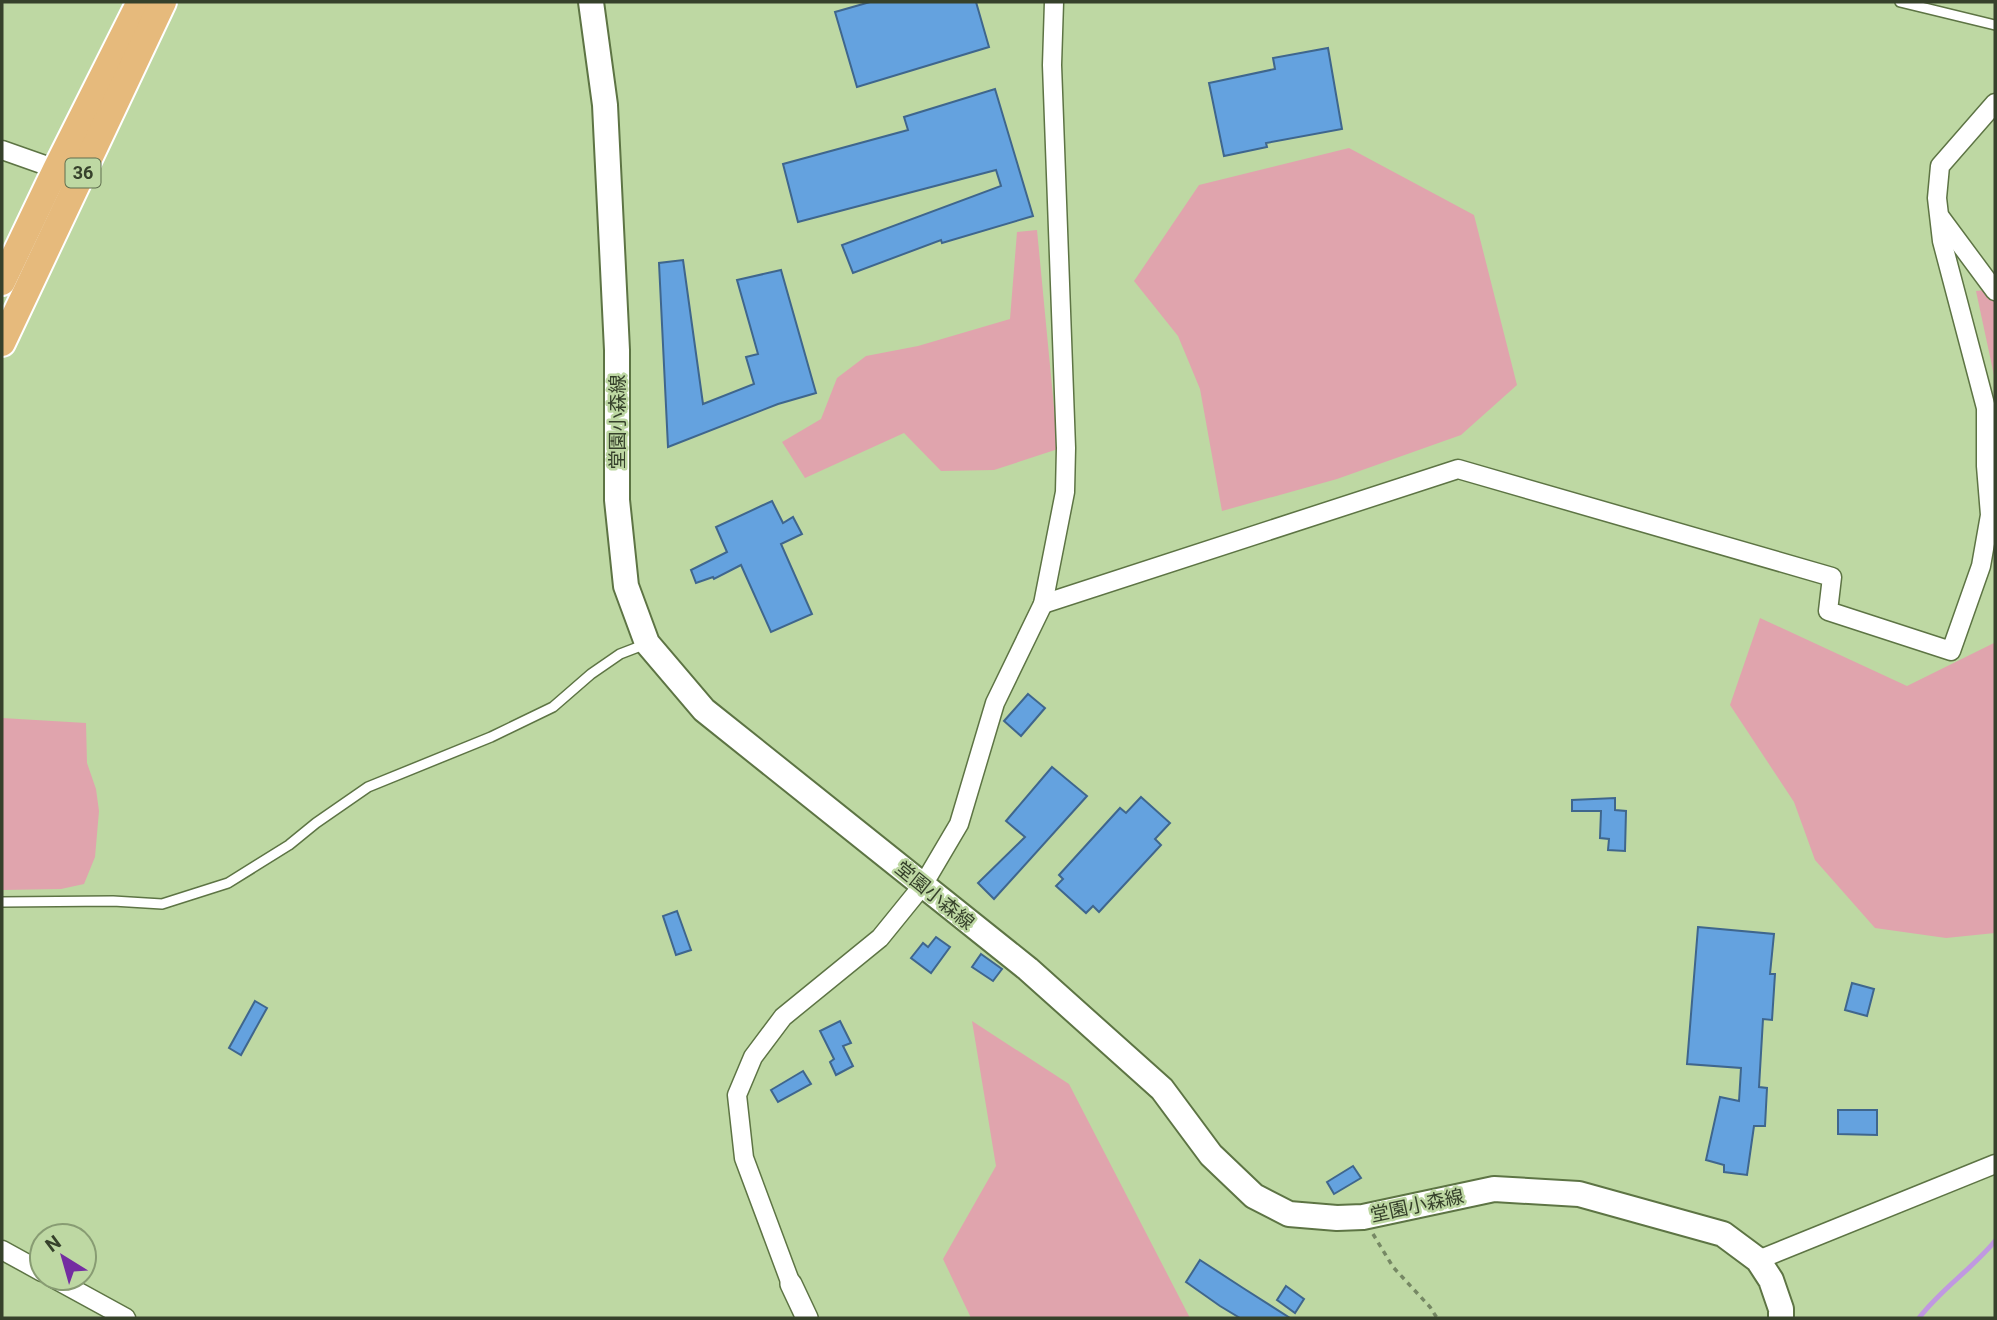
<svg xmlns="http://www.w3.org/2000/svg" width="1997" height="1320" viewBox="0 0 1997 1320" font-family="Roboto,'Noto Sans JP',sans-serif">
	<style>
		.green { fill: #e0a4ad }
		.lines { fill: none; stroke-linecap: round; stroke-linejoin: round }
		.stream { stroke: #c098e1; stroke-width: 5 }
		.building { fill: #64a2df; stroke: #3f668d; stroke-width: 2 }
		.service-casing { stroke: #5d7444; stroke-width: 12 }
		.minor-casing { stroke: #5d7444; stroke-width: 21 }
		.tertiary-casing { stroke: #5d7444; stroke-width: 24 }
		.secondary-casing { stroke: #5d7444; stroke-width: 28 }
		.primary-casing { stroke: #fff; stroke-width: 30 }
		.path { stroke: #768864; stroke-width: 3.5; stroke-dasharray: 5 5; stroke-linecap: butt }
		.service { stroke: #fff; stroke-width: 9 }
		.minor { stroke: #fff; stroke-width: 18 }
		.tertiary { stroke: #fff; stroke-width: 21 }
		.secondary { stroke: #fff; stroke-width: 24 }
		.primary { stroke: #e6ba7c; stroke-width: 26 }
		.labels { text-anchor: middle; stroke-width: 5; stroke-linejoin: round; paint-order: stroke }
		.shield { fill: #bed8a3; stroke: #5f6e4f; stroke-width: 2 }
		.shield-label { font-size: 18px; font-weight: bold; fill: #36412b }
		.street-label { font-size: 19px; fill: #36412b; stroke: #bed8a3 }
	</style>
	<rect width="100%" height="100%" fill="#bed8a3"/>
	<g class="green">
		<polygon points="1349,148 1474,215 1517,385 1461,435 1337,479 1222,511 1200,389 1178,336 1134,281 1199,185"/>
		<polygon points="1037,230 1058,449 994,470 941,471 904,433 805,478 782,442 821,419 837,378 866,356 918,346 1010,319 1017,232"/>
		<polygon points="1995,289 1995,380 1976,291"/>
		<polygon points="1760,618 1907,686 1994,643 1995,637 1995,933 1946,938 1875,928 1815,860 1794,802 1730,705"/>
		<polygon points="2,718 86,723 87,763 96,789 99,811 95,857 84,884 61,889 2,890"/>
		<polygon points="972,1021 1069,1084 1190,1318 971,1318 943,1259 996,1166"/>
	</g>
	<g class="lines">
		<path class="stream" d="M1919,1318C1941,1289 1972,1269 1995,1241"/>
	</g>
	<g class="building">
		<polygon points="870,2 976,2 989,47 857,87 835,12"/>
		<polygon points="1328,48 1342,129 1266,143 1267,147 1224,156 1209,83 1275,69 1273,58"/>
		<polygon points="995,89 1033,216 942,243 941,240 853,273 842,245 1001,186 996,170 798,222 783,164 908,130 904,117"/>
		<polygon points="683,260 703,404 754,384 746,357 758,354 737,280 781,270 816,393 778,404 668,447 659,263"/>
		<polygon points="772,501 783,523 793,517 802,534 781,544 812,614 771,632 741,565 714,579 713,577 696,583 691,570 727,552 716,527"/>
		<polygon points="1028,694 1045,708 1021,736 1004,721"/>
		<polygon points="1052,767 1087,796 994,899 978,883 1025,837 1006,821"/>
		<polygon points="1141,797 1170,823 1155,839 1161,845 1099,912 1093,906 1086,913 1056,886 1063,879 1059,875 1120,808 1126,813"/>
		<polygon points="1615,798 1615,810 1626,811 1625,851 1608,850 1609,839 1600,838 1601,811 1572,811 1572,800"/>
		<polygon points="677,911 691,950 676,955 663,916"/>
		<polygon points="1698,927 1774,934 1770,974 1775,974 1772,1020 1763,1019 1759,1087 1767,1088 1765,1126 1754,1126 1747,1175 1724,1172 1724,1165 1706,1160 1720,1097 1739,1101 1741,1068 1687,1064"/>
		<polygon points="936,937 950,947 931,973 911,958 923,943 928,947"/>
		<polygon points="981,954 1002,969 993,981 972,967"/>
		<polygon points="1852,983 1874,989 1867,1016 1845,1010"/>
		<polygon points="255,1001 267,1008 241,1055 229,1048"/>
		<polygon points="840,1021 851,1043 843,1046 853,1066 836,1075 830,1062 834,1059 820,1031"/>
		<polygon points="803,1071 811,1084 778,1102 771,1090"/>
		<polygon points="1838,1110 1877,1110 1877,1135 1838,1134"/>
		<polygon points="1353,1166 1361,1178 1334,1194 1327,1182"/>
		<polygon points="1200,1260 1243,1288 1290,1318 1240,1318 1220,1306 1186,1282"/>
		<polygon points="1286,1286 1304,1299 1295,1313 1277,1300"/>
	</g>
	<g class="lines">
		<g class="service-casing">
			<g id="service">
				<polyline points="1900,2 1995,25"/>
				<polyline points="2,902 113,901 162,904 228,883 289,845 316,823 368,787 491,737 553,707 591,674 620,654 646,644"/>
			</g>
		</g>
		<g class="minor-casing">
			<g id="minor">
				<polyline points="2,150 56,169"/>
				<polyline points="1941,218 1995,291"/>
				<polyline points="1043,604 1458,469 1832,577 1828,611 1951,651 1981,566 1990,515 1986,466 1986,408 1942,241 1937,198 1940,166 1995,103"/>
				<polyline points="2,1250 42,1272"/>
				<polyline points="1758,1260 1995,1164"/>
				<polyline points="53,1278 126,1318"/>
				<polyline points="791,1284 744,1158 737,1095 753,1057 783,1017 880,938 923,885 959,824 995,703 1043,604 1065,492 1066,448 1052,65 1054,2"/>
			</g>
		</g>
		<g class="tertiary-casing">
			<polyline id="tertiary" points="791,1284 807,1318"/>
		</g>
		<g class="secondary-casing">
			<polyline id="secondary" points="591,2 605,105 617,350 617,500 626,586 647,643 704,710 1028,969 1162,1089 1211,1155 1254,1196 1289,1214 1337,1218 1363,1217 1494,1189 1579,1194 1723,1234 1758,1260 1771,1280 1781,1309 1781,1318"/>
		</g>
		<g class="primary-casing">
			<g id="primary">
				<polyline points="2,282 56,169 140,2"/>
				<polyline points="2,343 163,2"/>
			</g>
		</g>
		<polyline class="path" points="1373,1234 1393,1267 1430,1307 1437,1318"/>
		<use href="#service" class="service"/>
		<use href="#minor" class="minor"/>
		<use href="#tertiary" class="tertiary"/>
		<use href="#secondary" class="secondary"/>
		<use href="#primary" class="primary"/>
	</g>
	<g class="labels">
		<rect class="shield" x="65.5" y="158.5" width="35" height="29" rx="5"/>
		<g class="shield-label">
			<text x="83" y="179">36</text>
		</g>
		<g class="street-label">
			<text transform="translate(617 422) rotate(-90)" y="7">堂園小森線</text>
			<text transform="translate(935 895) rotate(39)" y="7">堂園小森線</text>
			<text transform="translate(1417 1205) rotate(-12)" y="7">堂園小森線</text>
		</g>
	</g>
	<rect width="1997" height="1320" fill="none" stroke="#36412b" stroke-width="7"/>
	<g transform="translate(63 1257) rotate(323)"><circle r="33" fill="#bed8a3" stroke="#889c73" stroke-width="2"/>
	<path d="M0-5L12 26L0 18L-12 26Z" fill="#742da1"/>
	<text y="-10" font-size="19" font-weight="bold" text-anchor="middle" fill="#36412b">N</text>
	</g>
</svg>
